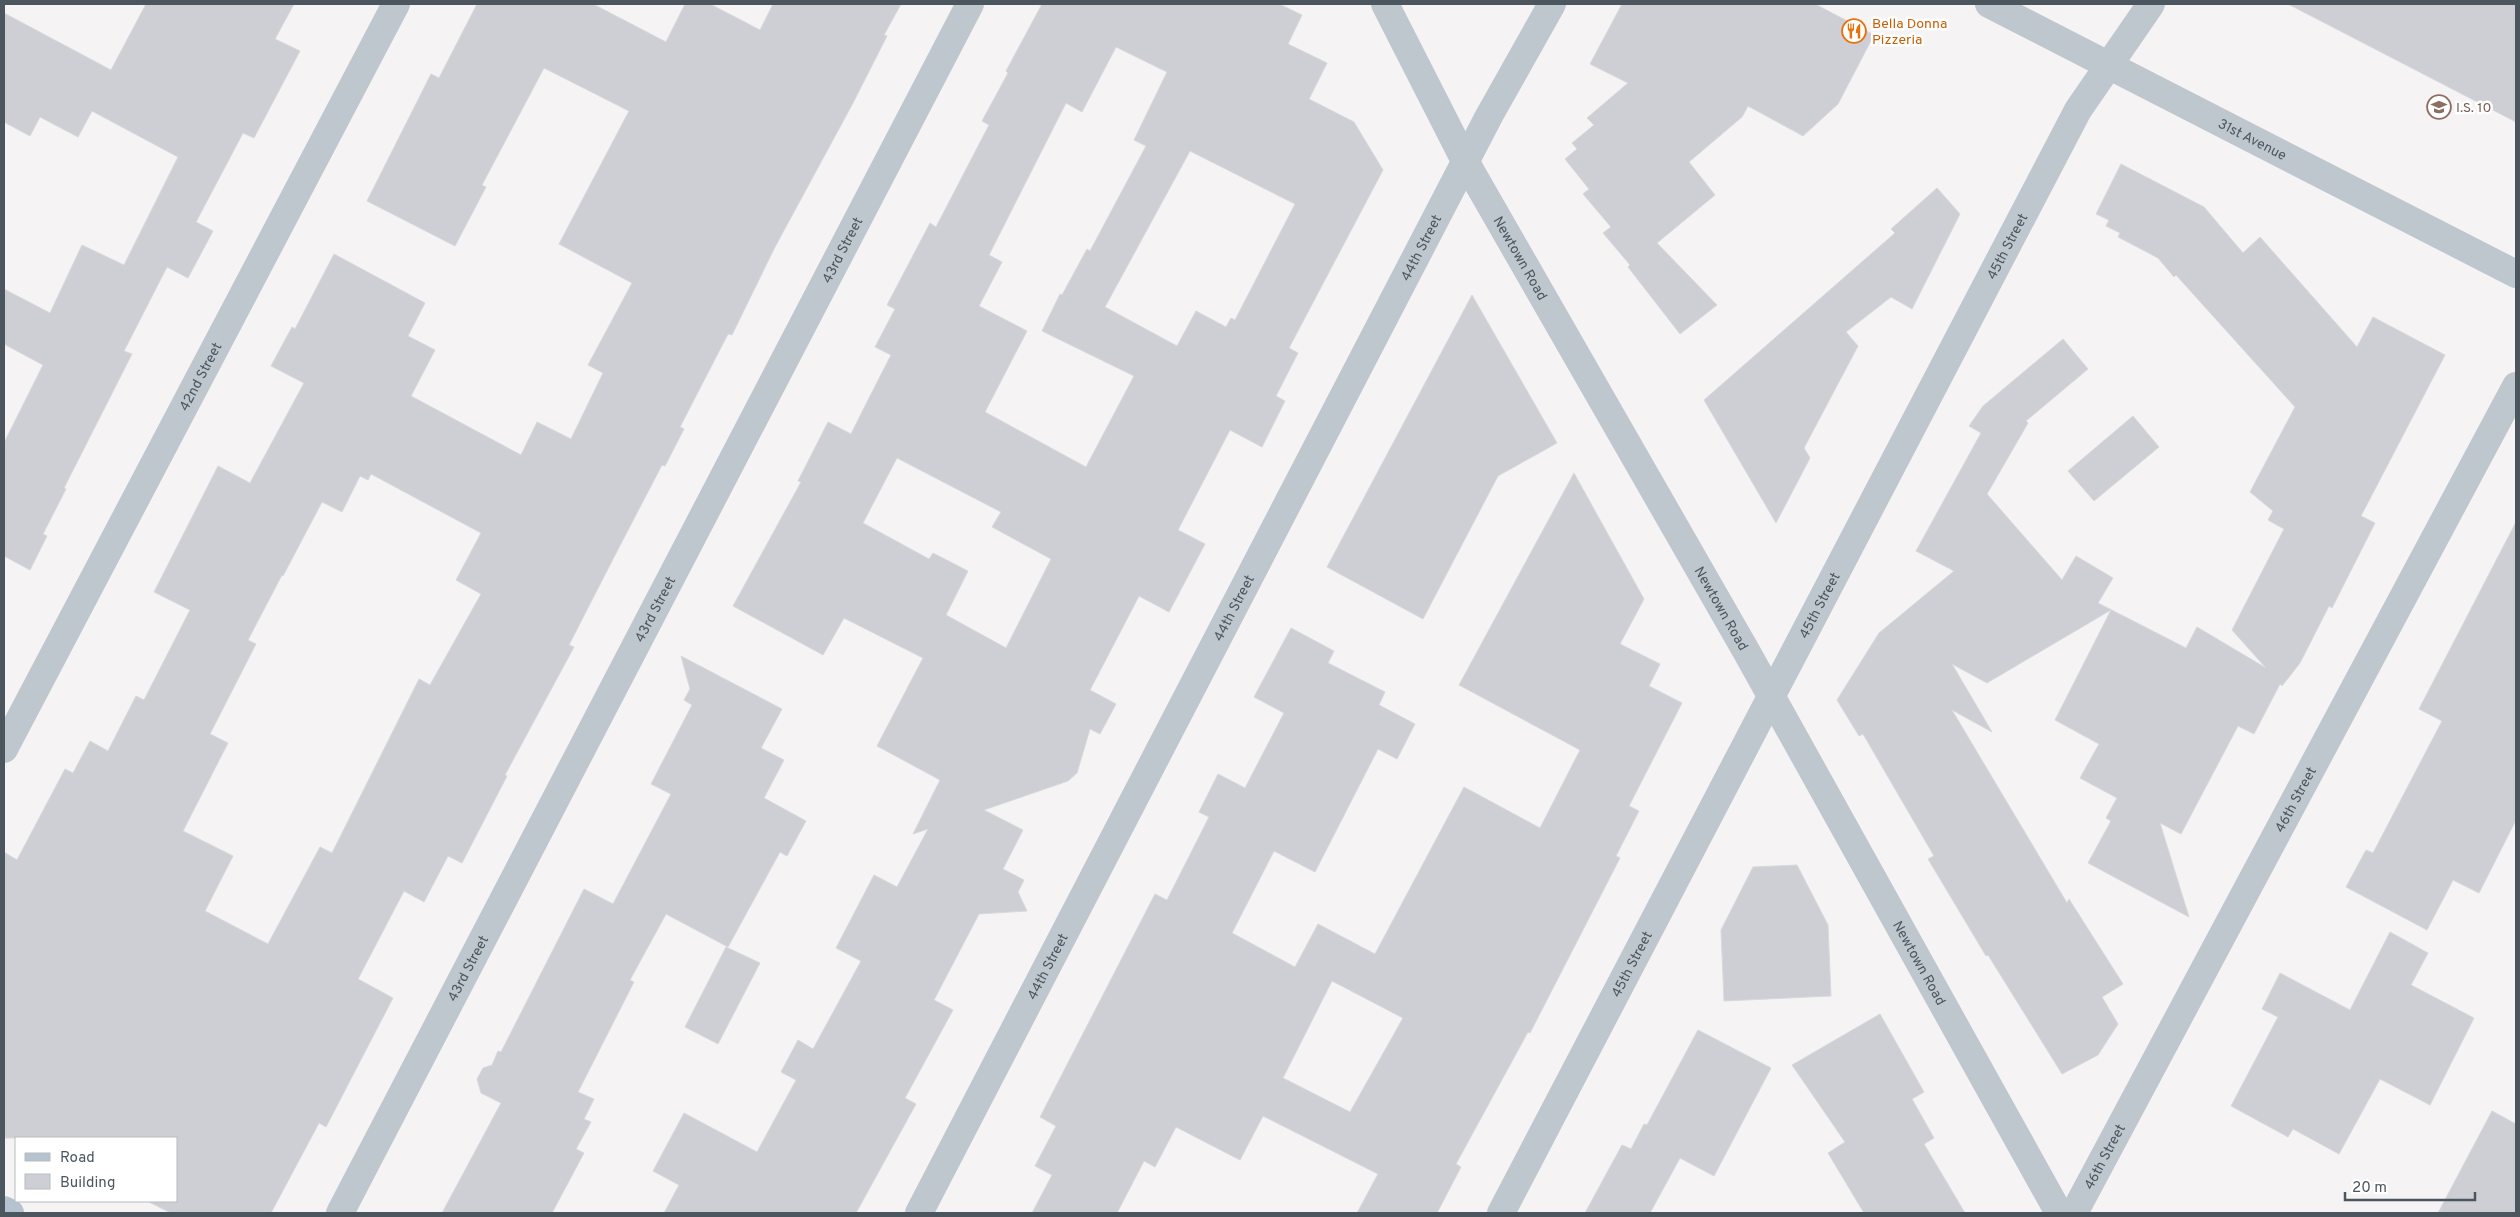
<svg xmlns="http://www.w3.org/2000/svg" width="2520" height="1217" viewBox="0 0 2520 1217" font-family="Overpass,sans-serif">
	<style>
		.building { fill: #cdcfd5; stroke: #d7d9dd; fill-rule: evenodd }
		.lines { fill: none; stroke-linecap: round; stroke-linejoin: round }
		.minor { stroke: #bfc7ce; stroke-width: 28 }
		.major { stroke: #b5c2cf; stroke-width: 28 }
		.labels { text-anchor: middle; stroke-width: 5; stroke-linejoin: round; paint-order: stroke }
		.food-label { font-size: 14px; fill: #c56008; stroke: #fff; text-anchor: start }
		.education-label { font-size: 14px; fill: #785e54; stroke: #fff; text-anchor: start }
		.street-label { font-size: 14px; fill: #4b565f; stroke: #fff }
	</style>
	<rect width="100%" height="100%" fill="#f5f3f3"/>
	<g class="building">
		<polygon points="146,4 294,4 275,39 300,51 254,138 243,133 196,222 213,231 188,278 167,267 124,351 132,354 64,488 66,489 43,534 47,536 30,570 4,556 4,443 43,365 4,344 4,289 50,313 82,245 124,265 178,157 92,111 78,137 40,117 30,136 4,122 4,13 111,70"/>
		<path d="M477,4H593L666,42L685,4H710L760,30L773,4H901L884,35L887,36L853,103L775,247L732,335L728,334L680,427L684,429L665,466L662,465L612,561L569,645L574,647L505,775L507,776L462,863L448,856L424,902L404,891L358,979L393,998L326,1127L319,1123L271,1213H171L147,1201H176V1138H4V852L17,860L65,769L73,773L90,741L108,751L136,696L144,700L190,610L154,592L218,466L250,483L304,383L271,366L292,327L295,329L334,254L425,303L408,336L435,350L411,396L521,455L537,422L571,439L603,373L588,365L632,283L559,244L629,111L544,68L482,185L486,187L455,246L367,201L431,74L439,78ZM371,474L481,533L456,580L481,594L430,685L419,679L332,853L320,847L268,944L205,911L233,856L183,831L228,743L210,734L256,644L248,640L282,575L283,576L322,502L342,512L360,476L368,480Z"/>
		<path d="M1042,4H1279L1302,15L1288,44L1327,63L1309,99L1354,122L1383,170L1289,348L1298,353L1276,396L1285,401L1262,447L1230,430L1178,530L1205,544L1169,612L1139,596L1113,646L1090,690L1116,704L1100,734L1090,729L1077,773L1068,781L984,810L1023,830L1003,869L1024,880L1018,892L1027,911L979,914L934,1000L953,1010L905,1098L916,1104L856,1213H664L679,1185L653,1171L684,1113L757,1152L796,1080L781,1072L798,1040L813,1049L861,961L836,948L874,875L897,887L928,829L913,834L940,780L877,746L923,658L844,618L823,655L733,606L801,482L798,481L828,422L851,434L869,398L891,355L875,347L895,309L887,305L930,223L936,227L989,125L982,121L1008,73L1006,71ZM1116,47L1167,72L1134,140L1146,146L1090,251L1087,249L1062,295L1060,294L1042,331L1134,376L1086,467L985,412L1027,331L979,306L1002,262L989,255L1066,103L1082,112ZM1190,151L1295,204L1235,320L1231,318L1226,327L1196,311L1177,346L1105,307ZM897,458L1001,512L992,527L1051,559L1006,648L946,615L968,571L933,553L929,559L863,523Z"/>
		<polygon points="1622,4 1815,4 1874,35 1838,104 1803,136 1748,106 1742,117 1689,162 1715,195 1657,243 1717,305 1680,334 1628,267 1630,265 1603,233 1611,227 1583,194 1589,189 1565,159 1577,149 1572,143 1594,125 1587,118 1628,83 1590,64"/>
		<polygon points="2288,4 2516,4 2516,122"/>
		<polygon points="2121,164 2204,207 2243,253 2260,237 2357,347 2373,317 2445,355 2361,516 2375,523 2332,608 2329,606 2300,663 2282,686 2280,684 2254,734 2238,726 2181,834 2160,823 2189,917 2088,863 2111,821 2106,818 2117,798 2080,778 2099,744 2055,720 2111,610 1987,683 1952,664 1992,732 1952,710 2067,903 2069,899 2123,984 2102,997 2118,1024 2098,1055 2062,1074 1988,955 1986,956 1928,859 1934,856 1863,734 1859,736 1837,700 1879,633 1954,571 1916,551 1981,433 1969,426 1983,406 2063,339 2088,369 2026,421 2028,423 1987,494 2062,580 2076,556 2113,578 2098,603 2186,648 2197,627 2266,668 2232,630 2284,529 2268,520 2273,511 2250,492 2295,407 2176,275 2174,277 2158,258 2118,237 2120,233 2106,226 2109,220 2096,214"/>
		<polygon points="1937,188 1960,214 1912,309 1891,297 1846,332 1858,346 1804,448 1810,458 1776,523 1704,400 1895,233 1891,229"/>
		<polygon points="1472,295 1557,443 1498,476 1423,619 1327,567"/>
		<polygon points="2133,416 2159,447 2094,501 2068,471"/>
		<path d="M1574,473L1644,599L1620,644L1660,664L1649,686L1682,703L1629,806L1639,811L1616,856L1620,858L1530,1033L1528,1032L1456,1164L1461,1167L1437,1213H1357L1378,1174L1263,1116L1240,1160L1176,1127L1155,1167L1144,1161L1117,1213H1032L1052,1175L1035,1166L1056,1126L1040,1117L1155,894L1167,900L1209,817L1199,812L1218,774L1245,788L1284,713L1254,697L1291,628L1334,651L1328,663L1385,692L1379,705L1415,724L1397,759L1378,749L1315,872L1274,851L1232,933L1295,967L1318,924L1375,954L1464,787L1540,828L1580,750L1459,685ZM1332,981L1403,1018L1350,1112L1283,1078Z"/>
		<polygon points="2516,522 2516,820 2479,893 2453,880 2427,930 2346,887 2366,850 2373,853 2442,721 2419,709"/>
		<polygon points="681,656 782,709 761,748 784,760 764,798 806,821 787,856 780,852 728,947 666,914 630,980 634,982 578,1092 594,1099 584,1119 591,1122 576,1149 584,1153 552,1213 442,1213 501,1103 481,1093 477,1079 483,1068 492,1065 498,1051 501,1052 584,889 613,904 671,794 651,784 692,705 684,700 690,689"/>
		<polygon points="1797,865 1828,925 1831,996 1724,1001 1721,930 1753,867"/>
		<polygon points="2390,932 2428,953 2411,985 2474,1018 2430,1105 2380,1079 2339,1154 2293,1129 2288,1137 2231,1106 2278,1017 2262,1009 2280,973 2350,1010"/>
		<polygon points="726,947 760,963 718,1044 685,1027"/>
		<polygon points="1880,1014 1924,1092 1912,1099 1934,1138 1924,1144 1965,1213 1864,1213 1828,1153 1845,1142 1792,1065"/>
		<polygon points="1698,1030 1771,1068 1714,1176 1680,1158 1650,1213 1585,1213 1622,1145 1631,1149 1644,1124 1647,1125"/>
		<polygon points="2492,1111 2516,1124 2516,1213 2438,1213"/>
	</g>
	<g class="lines">
		<g class="minor">
			<path id="s1" d="M1385,4L1465,161L1745,649L2059,1213"/>
			<path id="s2" d="M1989,4L2516,274"/>
			<path id="s3" d="M4,749L396,4"/>
			<path id="s4" d="M340,1213L970,4"/>
			<path id="s5" d="M919,1213L1489,116L1552,4"/>
			<path id="s6" d="M1501,1213L2078,110L2151,4"/>
			<path id="s7" d="M2074,1213L2516,386"/>
		</g>
		<polyline class="major" points="4,1210 10,1213"/>
	</g>
	<defs>
		<g id="restaurant-ring" transform="scale(1.25)"><circle r="9.5" fill="#fff" stroke="#e8710a" stroke-width="1.5"/><path d="M-5-6h1v4h1v-4h1v4h1v-4h1v5L-1.5 .5V6h-2V.5L-5-1ZM5-6V6H3V1.5H1.5Q1.5-4 5-6Z" fill="#e8710a"/></g>
		<g id="school-ring" transform="scale(1.25)"><circle r="9.5" fill="#fff" stroke="#8d6e63" stroke-width="1.5"/><path d="M0-5L7-2L0 1L-7-2ZM-4 1L0 2.5L4 1V4Q0 6-4 4Z" fill="#8d6e63"/></g>
	</defs>
	<g fill-rule="evenodd">
		<use href="#restaurant-ring" x="1854" y="31"/>
		<use href="#school-ring" x="2439" y="107"/>
	</g>
	<g class="labels">
		<g class="food-label">
			<text x="1872" y="28">Bella Donna<tspan x="1872" dy="16">Pizzeria</tspan></text>
		</g>
		<g class="education-label">
			<text x="2456" y="112">I.S. 10</text>
		</g>
		<g class="street-label">
			<text dy="5" stroke="none"><textPath href="#s2" startOffset="296">31st Avenue</textPath></text>
			<text dy="5" stroke="none"><textPath href="#s6" startOffset="1091">45th Street</textPath></text>
			<text dy="5" stroke="none"><textPath href="#s5" startOffset="1088">44th Street</textPath></text>
			<text dy="5" stroke="none"><textPath href="#s4" startOffset="1086">43rd Street</textPath></text>
			<text dy="5" stroke="none"><textPath href="#s1" startOffset="288">Newtown Road</textPath></text>
			<text dy="5" stroke="none"><textPath href="#s3" startOffset="421">42nd Street</textPath></text>
			<text dy="5" stroke="none"><textPath href="#s6" startOffset="686">45th Street</textPath></text>
			<text dy="5" stroke="none"><textPath href="#s5" startOffset="682">44th Street</textPath></text>
			<text dy="5" stroke="none"><textPath href="#s4" startOffset="681">43rd Street</textPath></text>
			<text dy="5" stroke="none"><textPath href="#s1" startOffset="692">Newtown Road</textPath></text>
			<text dy="5" stroke="none"><textPath href="#s7" startOffset="469">46th Street</textPath></text>
			<text dy="5" stroke="none"><textPath href="#s1" startOffset="1098">Newtown Road</textPath></text>
			<text dy="5" stroke="none"><textPath href="#s6" startOffset="281">45th Street</textPath></text>
			<text dy="5" stroke="none"><textPath href="#s5" startOffset="278">44th Street</textPath></text>
			<text dy="5" stroke="none"><textPath href="#s4" startOffset="276">43rd Street</textPath></text>
			<text dy="5" stroke="none"><textPath href="#s7" startOffset="64">46th Street</textPath></text>
		</g>
	</g>
	<rect width="2520" height="1217" fill="none" stroke="#4b565f" stroke-width="10"/>
	<rect x="15" y="1137" width="162" height="65" fill="#ffffff" stroke="#b7bbbf"/>
	<rect x="25" y="1153" width="25" height="8" fill="#b5c2cf" stroke="#b7bbbf"/>
	<text x="60" y="1162" font-size="15" fill="#4b565f">Road</text>
	<rect x="25" y="1174" width="25" height="15" fill="#cdcfd5" stroke="#b7bbbf"/>
	<text x="60" y="1187" font-size="15" fill="#4b565f">Building</text>
	<path d="M2345 1192v8h130v-8" fill="none" stroke="#4b565f" stroke-width="2.5"/>
	<text x="2352" y="1192" font-size="15" fill="#4b565f" stroke="#ffffff" stroke-width="4" paint-order="stroke">20 m</text>
</svg>
